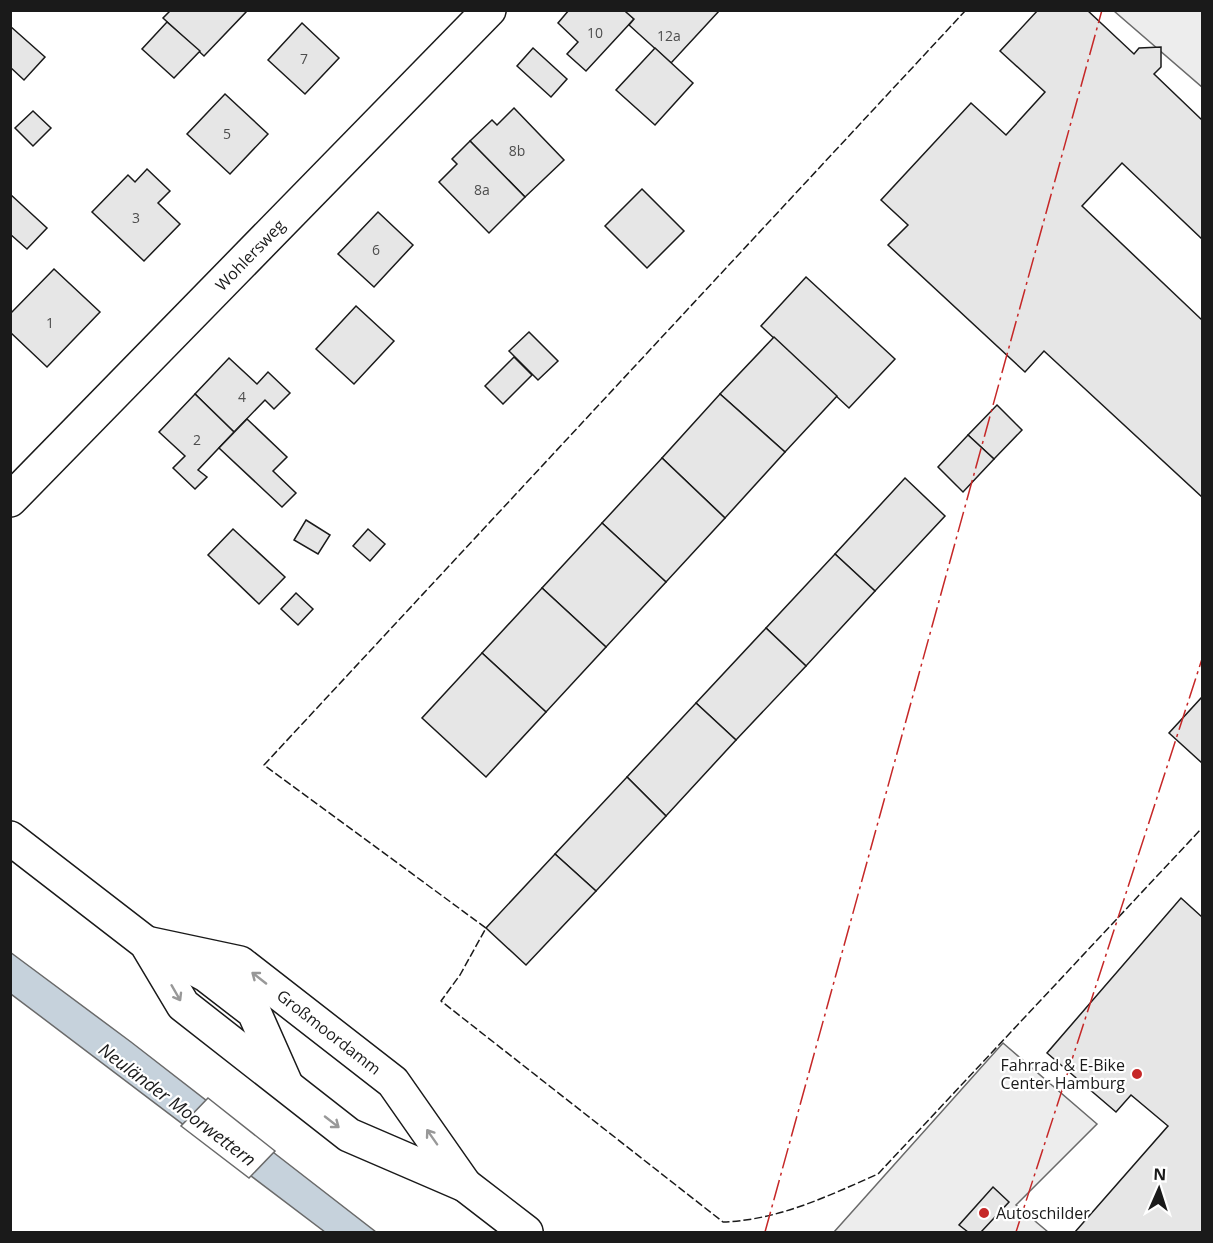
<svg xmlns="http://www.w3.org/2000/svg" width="1213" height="1243" viewBox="0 0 1213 1243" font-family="'Open Sans',sans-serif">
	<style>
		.parking { fill: #ededed; stroke: #6a6a6a; stroke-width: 1.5 }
		.water { fill: #c6d2dc; stroke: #6a6a6a; stroke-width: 1.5 }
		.pier { fill: #fff; stroke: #6a6a6a; stroke-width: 1.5 }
		.building { fill: #e6e6e6; stroke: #1a1a1a; stroke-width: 1.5 }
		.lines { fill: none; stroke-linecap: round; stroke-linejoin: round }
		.minor-casing { stroke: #1a1a1a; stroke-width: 36 }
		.secondary-casing { stroke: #1a1a1a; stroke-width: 36 }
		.minor { stroke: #fff; stroke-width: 33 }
		.secondary { stroke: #fff; stroke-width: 33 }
		.fence { stroke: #1a1a1a; stroke-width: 1.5; stroke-dasharray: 8 3; stroke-linecap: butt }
		.power { stroke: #c62828; stroke-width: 1.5; stroke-dasharray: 21 4.5 3 4.5; stroke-linecap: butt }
		.oneway { stroke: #989898 }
		.poi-dot { fill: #c62828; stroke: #fff; stroke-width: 2 }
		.labels { text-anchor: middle; stroke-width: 4.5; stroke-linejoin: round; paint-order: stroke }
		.number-label { font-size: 14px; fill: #4d4d4d }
		.street-label { font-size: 16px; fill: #1a1a1a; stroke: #fff }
		.poi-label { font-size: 16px; fill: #1a1a1a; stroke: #fff; text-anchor: end }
		.water-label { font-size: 18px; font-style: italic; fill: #1a1a1a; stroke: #fff }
	</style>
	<rect width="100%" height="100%" fill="#fff"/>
	<g class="parking">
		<polygon points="1114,11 1202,11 1202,87"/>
		<polygon points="1003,1043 1097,1124 1016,1205 1048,1232 834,1232"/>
	</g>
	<polygon class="water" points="10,952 131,1042 376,1232 325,1232 11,994"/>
	<polygon class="pier" points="208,1098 275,1151 249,1178 181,1126"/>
	<g class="building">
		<polygon points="171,10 245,10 246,12 204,56 163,18"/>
		<polygon points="569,10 625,10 634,19 586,71 567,54 578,42 558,23"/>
		<polygon points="627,10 720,10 671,63 629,25 634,19 626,12"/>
		<polygon points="1038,10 1087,10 1134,54 1139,48 1161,47 1161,67 1154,74 1202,120 1202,239 1122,163 1082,206 1202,320 1202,497 1044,351 1025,372 888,245 908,225 881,200 971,103 1006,135 1045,92 1000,51"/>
		<polygon points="167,22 200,51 174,78 142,49"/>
		<polygon points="302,23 339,58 305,94 268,60"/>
		<polygon points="10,26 45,57 24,80 10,67"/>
		<polygon points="533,48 567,79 551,97 517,66"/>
		<polygon points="655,48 693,83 655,125 616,90"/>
		<polygon points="225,94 268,134 230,174 187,134"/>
		<polygon points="514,108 564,160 525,197 470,141 492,120 497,125"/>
		<polygon points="33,111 51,128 33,146 15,128"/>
		<polygon points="470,141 525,197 489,233 439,182 457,164 452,159"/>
		<polygon points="147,169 170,191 158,203 180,224 144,261 92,212 128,175 135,182"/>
		<polygon points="642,189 684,231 647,268 605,226"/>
		<polygon points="10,194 47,228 27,249 10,234"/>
		<polygon points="378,212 413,245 374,287 338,254"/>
		<polygon points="54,269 100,312 47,367 10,332 10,314"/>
		<polygon points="806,277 895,359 849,408 761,326"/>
		<polygon points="356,306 394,341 354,384 316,349"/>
		<polygon points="529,332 558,361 538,380 509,351"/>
		<polygon points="774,337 837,396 785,452 720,394"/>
		<polygon points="514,357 532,375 503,404 485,386"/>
		<polygon points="229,358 257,384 268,372 290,393 274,409 265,400 234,432 195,394"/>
		<polygon points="195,394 234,432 198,470 207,477 195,489 173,468 185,456 159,432"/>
		<polygon points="720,394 785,452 725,518 662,458"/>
		<polygon points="997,405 1022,430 994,459 968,435"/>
		<polygon points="247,419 287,457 273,471 296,493 282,507 219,448"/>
		<polygon points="968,435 994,459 963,492 938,467"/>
		<polygon points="662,458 725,518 666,582 602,523"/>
		<polygon points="905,478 945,516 875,591 835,554"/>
		<polygon points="306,520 330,535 318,554 294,540"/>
		<polygon points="602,523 666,582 606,647 542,588"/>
		<polygon points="233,529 285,577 259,604 208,555"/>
		<polygon points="368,529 385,544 370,561 353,546"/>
		<polygon points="835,554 875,591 806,666 766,628"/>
		<polygon points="542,588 606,647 546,712 482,653"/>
		<polygon points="296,593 313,609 298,625 281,609"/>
		<polygon points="766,628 806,666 736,740 696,703"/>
		<polygon points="482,653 546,712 486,777 422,718"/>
		<polygon points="1202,697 1202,763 1169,733"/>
		<polygon points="696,703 736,740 666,816 627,777"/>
		<polygon points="627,777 666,816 596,891 555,854"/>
		<polygon points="555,854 596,891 526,965 486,928"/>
		<polygon points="1181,898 1202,917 1202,1232 1075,1232 1168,1126 1131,1095 1116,1112 1047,1053"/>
		<polygon points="993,1187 1009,1202 981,1232 968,1232 959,1225"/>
	</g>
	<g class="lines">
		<g class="minor-casing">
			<polyline id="minor" points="10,500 489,10"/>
		</g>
		<g class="secondary-casing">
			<g id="secondary">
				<polyline points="10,838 146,943 183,1005 349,1135 465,1185 526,1232"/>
				<polyline points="146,943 240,963 393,1082 465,1185"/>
				<polyline points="177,959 206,975 254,1012 285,1082"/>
			</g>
		</g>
		<use href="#minor" class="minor"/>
		<use href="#secondary" class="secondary"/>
		<path class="fence" d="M966,10L264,765L486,928L460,975L441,1001L723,1222C779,1220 828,1196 878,1174L1202,828"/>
		<g class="power">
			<polyline points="765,1232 1102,10"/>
			<polyline points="1016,1232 1202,659"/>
		</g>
	</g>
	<defs><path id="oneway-shaft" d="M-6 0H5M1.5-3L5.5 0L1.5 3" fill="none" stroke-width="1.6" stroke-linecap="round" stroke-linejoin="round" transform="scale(1.5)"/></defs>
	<g class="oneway">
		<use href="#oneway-shaft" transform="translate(259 978) rotate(-142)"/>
		<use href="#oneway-shaft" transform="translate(176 993) rotate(60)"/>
		<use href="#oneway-shaft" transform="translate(332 1122) rotate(38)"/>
		<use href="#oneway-shaft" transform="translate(432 1137) rotate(-125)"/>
	</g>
	<g class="poi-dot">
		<circle cx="1137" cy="1074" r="6"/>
		<circle cx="984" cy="1213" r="6"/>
	</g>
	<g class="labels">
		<g class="number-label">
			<text x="595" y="38">10</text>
			<text x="669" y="41">12a</text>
			<text x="304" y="64">7</text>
			<text x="227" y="139">5</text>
			<text x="517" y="156">8b</text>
			<text x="482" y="195">8a</text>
			<text x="136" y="223">3</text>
			<text x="376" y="255">6</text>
			<text x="50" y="328">1</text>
			<text x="242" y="402">4</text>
			<text x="197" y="445">2</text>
		</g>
		<g class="street-label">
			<text transform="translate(250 255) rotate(-46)" y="6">Wohlersweg</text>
			<text transform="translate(329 1032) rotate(38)" y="6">Großmoordamm</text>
		</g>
		<g class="poi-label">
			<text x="1125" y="1071">Fahrrad &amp; E-Bike<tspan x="1125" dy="18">Center Hamburg</tspan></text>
			<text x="996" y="1219" text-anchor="start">Autoschilder</text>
		</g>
		<g class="water-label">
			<text transform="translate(177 1105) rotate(37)" y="6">Neuländer Moorwettern</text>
		</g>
	</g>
	<rect width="1213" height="1243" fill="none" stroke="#1a1a1a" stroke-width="24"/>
	<g transform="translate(1159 1189) rotate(3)" stroke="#ffffff" stroke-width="4.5" paint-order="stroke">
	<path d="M0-4.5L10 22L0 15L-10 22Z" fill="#1a1a1a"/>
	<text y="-9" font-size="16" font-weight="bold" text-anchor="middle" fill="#1a1a1a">N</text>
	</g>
</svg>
